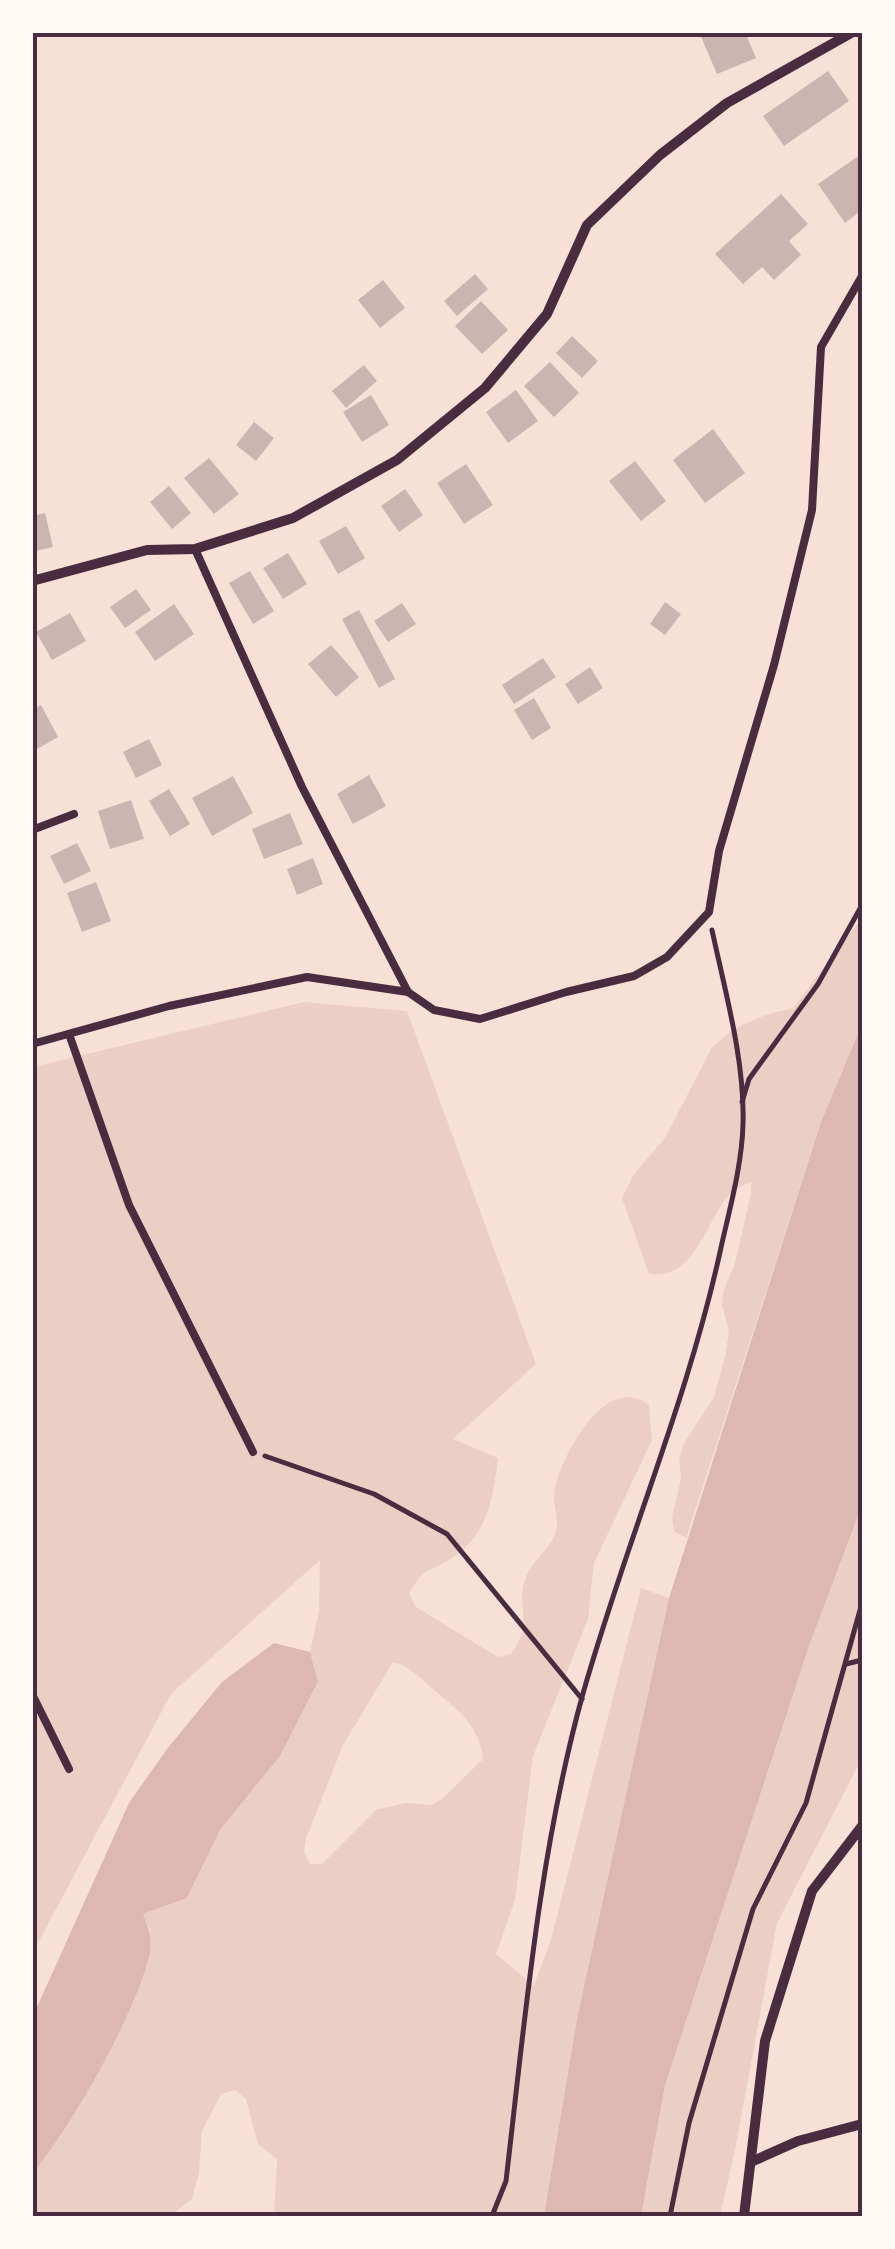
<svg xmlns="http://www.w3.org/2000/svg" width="895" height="2249" viewBox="0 0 895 2249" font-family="Montserrat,sans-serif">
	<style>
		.green { fill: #ebcfc5; fill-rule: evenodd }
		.water { fill: #dcb8b0 }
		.building { fill: #ccb4b1 }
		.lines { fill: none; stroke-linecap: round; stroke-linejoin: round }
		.path { stroke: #4a2c40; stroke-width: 5 }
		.service { stroke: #4a2c40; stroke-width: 8 }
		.minor { stroke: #4a2c40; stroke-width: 10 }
		.neatline { fill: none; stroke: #4a2c40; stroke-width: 4 }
	</style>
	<rect width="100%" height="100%" fill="#f7e1d7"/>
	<g class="green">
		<path d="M862,918V1024L821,1122L686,1538L674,1531L672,1517L681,1479L679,1460L683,1445L714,1397L725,1357L729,1332L722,1305L723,1292L735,1263L751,1194V1182C742,1186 730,1191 725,1200C704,1228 693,1280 649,1274L622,1198L634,1174L665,1138L711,1049C732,1026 763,1014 793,1008Z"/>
		<path d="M304,1002L407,1011L536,1364L453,1439L498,1458C493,1499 488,1536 449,1560C424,1575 425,1566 409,1594L416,1607L498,1657L511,1654C515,1648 519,1640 522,1633C527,1618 518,1599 525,1580C530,1563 548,1551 555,1534C561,1520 551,1503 555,1488C563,1453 606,1372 649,1405L652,1440L594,1563L588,1619L533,1756L515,1900L496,1954L534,1986L551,1939L641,1588L669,1598L578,2014L548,2205L544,2216H274L277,2159L258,2144L246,2099L235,2090L221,2094L202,2131L199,2173L192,2199L170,2216H33V2173L71,2115L150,1931L143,1914L187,1898L220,1830L280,1756L318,1683L310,1652L319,1611L320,1560L171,1694L33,1952V1067ZM393,1662C408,1665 414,1673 426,1683C452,1706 479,1721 483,1759L443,1798L432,1805L405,1803L376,1810L322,1864H310L304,1852L306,1839L343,1745Z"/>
		<polygon points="862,1505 862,1758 777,1923 735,2150 720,2216 641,2216 665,2085 809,1646"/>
	</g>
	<g class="water">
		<polygon points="862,1024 862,1505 809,1646 665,2085 641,2216 544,2216 578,2014 669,1598 821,1122"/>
		<path d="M274,1643L310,1652L318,1682L280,1756L220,1830L187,1898L143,1914C148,1926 152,1938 150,1952C138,2010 71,2127 33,2173V2016L129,1803L167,1749L222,1682Z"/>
	</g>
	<g class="building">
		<polygon points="699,32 745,32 756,58 717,74"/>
		<polygon points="828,71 849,101 784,146 763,116"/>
		<polygon points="860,155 862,210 845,223 818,184"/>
		<polygon points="781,194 808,224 789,241 801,255 774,280 762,267 743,284 715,254"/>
		<polygon points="475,274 488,289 457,316 444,301"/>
		<polygon points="383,280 405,308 380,328 358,300"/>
		<polygon points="481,301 508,330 482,354 455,326"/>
		<polygon points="572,336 598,361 582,378 556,353"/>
		<polygon points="550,362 579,393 554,417 524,386"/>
		<polygon points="364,365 377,381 346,408 332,391"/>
		<polygon points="516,390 538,421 508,443 486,412"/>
		<polygon points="371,395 389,425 362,442 343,412"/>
		<polygon points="254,422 274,438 256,461 236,445"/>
		<polygon points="713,429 745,473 705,503 673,460"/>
		<polygon points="209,458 239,494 214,514 184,478"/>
		<polygon points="635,461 666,501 641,521 609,481"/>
		<polygon points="466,464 493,505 464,524 437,483"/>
		<polygon points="169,486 191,513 172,529 150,502"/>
		<polygon points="405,489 423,515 399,532 381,506"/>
		<polygon points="45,513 53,547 32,552 32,516"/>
		<polygon points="346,526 365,558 338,574 319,541"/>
		<polygon points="288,553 307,584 283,599 263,568"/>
		<polygon points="250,571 274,611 253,624 229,583"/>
		<polygon points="136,589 151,610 125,628 110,607"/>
		<polygon points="665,602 681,614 665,635 650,624"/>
		<polygon points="402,603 416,624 388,642 374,621"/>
		<polygon points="174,604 194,634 155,661 135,632"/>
		<polygon points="359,610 395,679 379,688 342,619"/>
		<polygon points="70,613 86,641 52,660 36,632"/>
		<polygon points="331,645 359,677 336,697 308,664"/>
		<polygon points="543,658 556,677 514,704 502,685"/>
		<polygon points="590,667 603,688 578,704 565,684"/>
		<polygon points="534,698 551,728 532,740 514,710"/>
		<polygon points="41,705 58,737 32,752 32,710"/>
		<polygon points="149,739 162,765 136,778 123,752"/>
		<polygon points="369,775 386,806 353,824 337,794"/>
		<polygon points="233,776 253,813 212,836 192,798"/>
		<polygon points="169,789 190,824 170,836 149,801"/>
		<polygon points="131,800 144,839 110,849 98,811"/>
		<polygon points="290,813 303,844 264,859 252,829"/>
		<polygon points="77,843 91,871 64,884 50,856"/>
		<polygon points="313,858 323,884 297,895 287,869"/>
		<polygon points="96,882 111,921 82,932 67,893"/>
	</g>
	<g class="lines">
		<g class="path">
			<polyline points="742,1102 749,1079 818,984 862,905"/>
			<polyline points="265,1456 374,1494 447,1534 582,1699"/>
			<polyline points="846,1664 862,1660"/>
			<path d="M492,2216L506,2181C525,2019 539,1854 582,1697C625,1544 689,1398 722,1243C731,1204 742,1163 743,1124C745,1061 725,991 712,930"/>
			<polyline points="670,2216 689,2123 753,1909 806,1803 862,1603"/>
		</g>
		<g class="service">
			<polyline points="195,549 302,787 408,992"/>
			<polyline points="32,830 74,814"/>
			<polyline points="69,1034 129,1205 253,1452"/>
			<polyline points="32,1044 169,1006 307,977 408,992 434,1010 480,1019 566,992 634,976 667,957 709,912 719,851 774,665 812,510 821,347 862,276"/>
			<polyline points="32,1694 69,1769"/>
		</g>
		<g class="minor">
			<polyline points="32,581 147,550 195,549 293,518 397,460 485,388 547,314 587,225 660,155 727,103 853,32"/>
			<polyline points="751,2162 798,2141 862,2124"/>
			<polyline points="744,2216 765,2041 812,1891 862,1826"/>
		</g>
	</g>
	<rect width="895" height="2249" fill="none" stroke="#fffaf5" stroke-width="70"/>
	<rect x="35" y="35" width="825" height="2179" class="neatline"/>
</svg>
